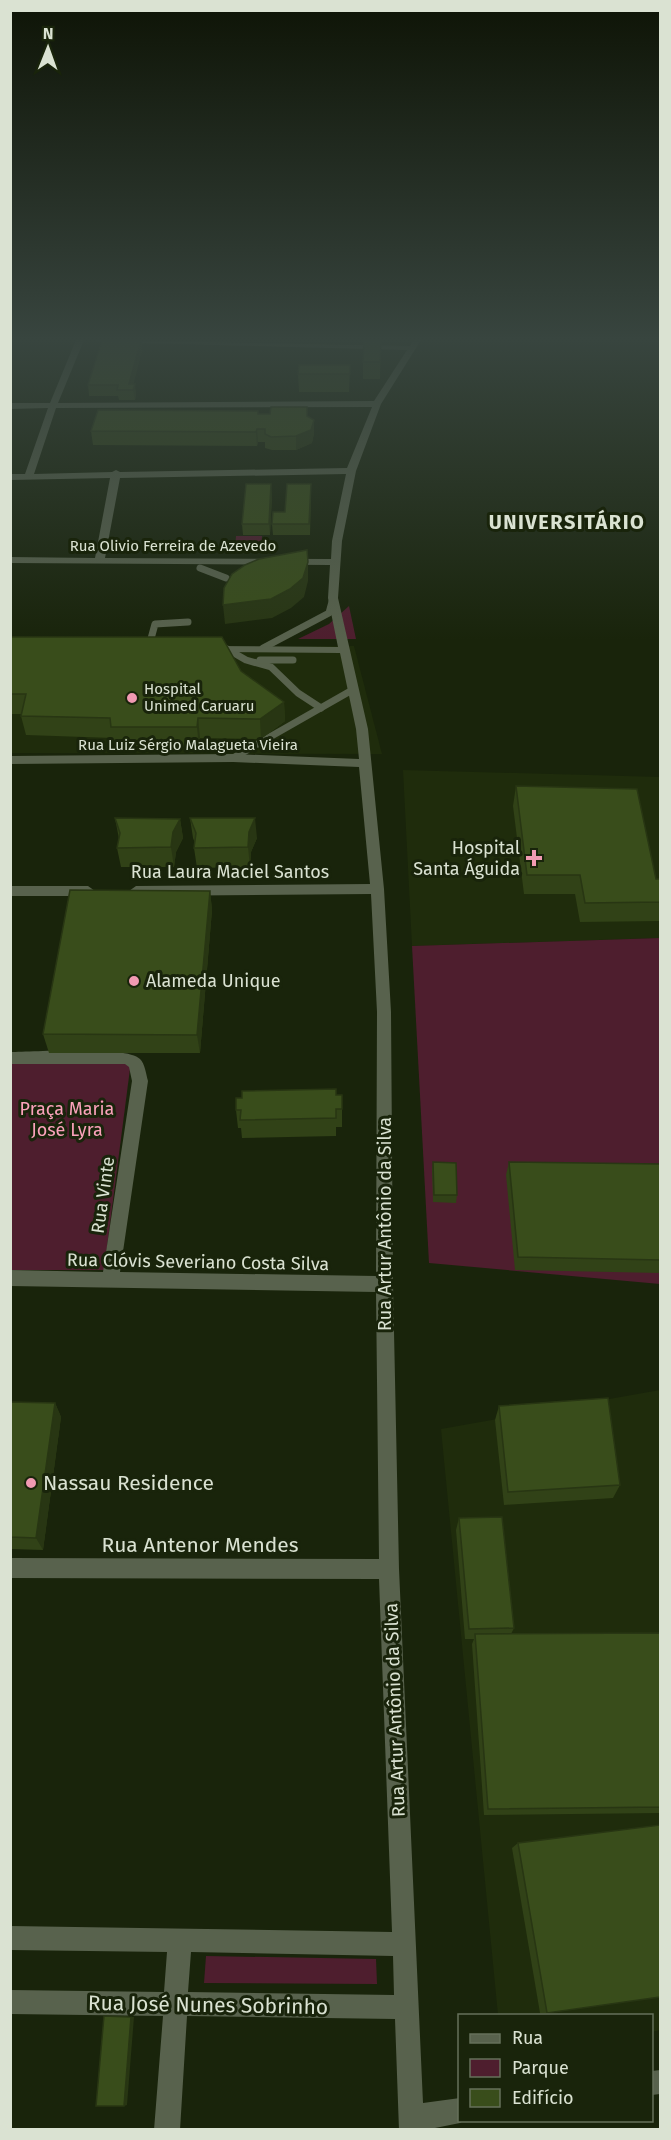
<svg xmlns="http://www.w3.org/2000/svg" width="671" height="2140" viewBox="0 0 671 2140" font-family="'Fira Sans',sans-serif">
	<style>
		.built { fill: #1f2c0c }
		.green { fill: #4e1e2e }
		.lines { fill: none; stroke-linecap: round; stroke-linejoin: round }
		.service { stroke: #58624d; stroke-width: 7 }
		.minor { fill: #58624d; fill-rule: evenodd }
		.wall { fill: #314217 }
		.shaded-wall { fill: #283613 }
		.building { fill: #394d1b; stroke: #283613; stroke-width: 1.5 }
		.poi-dot { fill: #f19ab2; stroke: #19240b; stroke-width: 2 }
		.labels { text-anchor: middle; stroke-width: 6; stroke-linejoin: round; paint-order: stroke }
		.far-street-label { font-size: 15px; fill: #dae2d2; stroke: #19240b }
		.far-poi-label { font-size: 15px; fill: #dae2d2; stroke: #19240b; text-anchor: start }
		.poi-label { font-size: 18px; fill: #dae2d2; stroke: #19240b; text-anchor: end }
		.street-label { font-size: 18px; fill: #dae2d2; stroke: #19240b }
		.park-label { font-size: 18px; fill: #fba2bb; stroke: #19240b }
		.far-district-label { font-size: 20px; font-weight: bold; letter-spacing: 1.5px; fill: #dae2d2; stroke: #19240b }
		.near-poi-label { font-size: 21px; fill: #dae2d2; stroke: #19240b; text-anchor: start }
		.near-street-label { font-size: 21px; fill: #dae2d2; stroke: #19240b }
	</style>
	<rect width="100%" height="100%" fill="#19240b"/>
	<g class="built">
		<polygon points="354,646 382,754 11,753 10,649"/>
		<polygon points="403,770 660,777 660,938 412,946"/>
		<polygon points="660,1390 660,2030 652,2032 652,2016 498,2015 441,1429"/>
	</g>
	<g class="green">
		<polygon points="236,536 262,536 261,549 235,549"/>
		<polygon points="349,606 356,639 298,639 329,624"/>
		<polygon points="660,938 660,1284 429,1263 412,946"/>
		<polygon points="131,1061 104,1270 11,1270 10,1062"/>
		<polygon points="206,1956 376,1959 377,1984 204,1983"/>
	</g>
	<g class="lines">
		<g class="service">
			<polyline points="200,568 226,578"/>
			<polyline points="149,646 155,624 188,622"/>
			<polyline points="263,648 329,613 333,598"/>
			<polyline points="227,649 246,660 271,667 298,693 321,708"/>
			<polyline points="260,660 293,660"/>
			<polyline points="233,758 354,689"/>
		</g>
		<g class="minor">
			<path d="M76,340H84L58,403L374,401L407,350L100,342L96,340L410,346L413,340H421L381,404L356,471L342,541L338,598L368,729L384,889L391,1012L393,1284L399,1569L423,2103L460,2098V2120H465L460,2123L425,2130H399L395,2019L187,2016L180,2130H154L163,2016L10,2014V1990L164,1992L167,1952L10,1950V1926L392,1932L379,1579L10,1578V1558L379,1559L376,1292L10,1286V1270L103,1272L132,1081L129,1067L125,1064H10V1052C34,1052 125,1045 140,1059C145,1064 146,1074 148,1081L120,1272L376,1276L377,1012L371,894L136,896L129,891L136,886L370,884L359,767L233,762L10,764V756L233,754L359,759L356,729L340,653L208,652L203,649L208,646L338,647L328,598L330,565L10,563V557L95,558L110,478L10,480V474H25L48,408L10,409V403H50ZM372,407L347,468L120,472L116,470L112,472L34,474L56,408ZM346,474L332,541L331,559L105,558L120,478ZM191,1952L393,1956L394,1995L188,1992Z"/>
			<polygon points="10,886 88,886 95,891 88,896 10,896"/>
			<polygon points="660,2070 660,2094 652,2095 652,2071"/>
		</g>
	</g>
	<g class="wall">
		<polygon points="141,340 142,350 133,384 136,394 135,400 119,400 118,396 89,396 88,385"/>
		<polygon points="381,340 380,379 363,379 363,362"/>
		<polygon points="350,365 349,392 299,392 298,374"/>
		<polygon points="258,414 307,417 314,433 312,443 296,450 272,450 265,448 265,442 258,442 257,446 93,445 91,431"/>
		<polygon points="272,495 270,535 243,535 242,524"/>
		<polygon points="311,495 310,535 273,535 272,524 285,512"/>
		<polygon points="10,637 241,671 284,702 285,721 261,739 200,738 199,747 114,746 113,738 26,735 21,716 21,714 10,714"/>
		<polygon points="516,786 656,879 660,879 660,921 580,922 575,894 524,894 513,806"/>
		<polygon points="115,818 180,819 183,838 176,852 174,867 121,867 117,848 119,839"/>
		<polygon points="190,818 257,838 251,852 250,867 197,868 194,848 195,843 193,838"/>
		<polygon points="210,891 212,910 200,1053 49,1053 43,1034"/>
		<polygon points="336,1095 342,1095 342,1127 336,1127 336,1136 242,1138 241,1128 238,1128 236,1110"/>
		<polygon points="433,1162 457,1195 456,1203 433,1202 432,1170"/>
		<polygon points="509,1162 660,1164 660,1273 515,1270 506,1175"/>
		<polygon points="10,1402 55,1403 61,1417 43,1550 10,1549"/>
		<polygon points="499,1406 620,1485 613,1498 504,1505 495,1420"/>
		<polygon points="459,1518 514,1628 511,1634 660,1633 660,1813 484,1815 472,1644 474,1639 465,1639 456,1530"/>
		<polygon points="518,1843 547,2013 540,2013 512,1848"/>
	</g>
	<g class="shaded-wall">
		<polygon points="141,340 142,350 132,390 129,384"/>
		<polygon points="135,384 136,394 135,400 133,390"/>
		<polygon points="314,420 314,433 312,443 296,450 296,436"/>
		<polygon points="257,429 258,442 257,446 256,432"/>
		<polygon points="271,484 272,495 270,535 269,524"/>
		<polygon points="308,562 308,581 304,597 291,608 272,618 225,624 223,605"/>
		<polygon points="284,702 285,721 261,739 260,719"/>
		<polygon points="198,718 200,738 199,747 197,727"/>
		<polygon points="255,818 257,838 251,852 250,867 248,847 249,832"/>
		<polygon points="180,819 183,838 176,852 174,867 171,847 173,832"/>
		<polygon points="210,891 212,910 200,1053 197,1035"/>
		<polygon points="55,1403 61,1417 43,1550 36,1538"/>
		<polygon points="131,2017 134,2017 127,2105 124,2106"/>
	</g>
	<g class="building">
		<polygon points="102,340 141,340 129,384 135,384 133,390 117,390 118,385 88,385"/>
		<polygon points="364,340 381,340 380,362 363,362"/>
		<polygon points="299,365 350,365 350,374 298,374"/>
		<polygon points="271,407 307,407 307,416 314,420 311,430 296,436 271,437 265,434 265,429 257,429 256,432 91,431 98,410 258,411 258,414 270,414"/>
		<polygon points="246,484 271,484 269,524 242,524"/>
		<polygon points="287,484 311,484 309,524 272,524 273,512 285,512"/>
		<polygon points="307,550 308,562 303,578 290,589 271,599 223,605 224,588 232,574 245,565 259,559"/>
		<polygon points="10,637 222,637 241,671 284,702 260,719 198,718 197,727 111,727 110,718 21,716 26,694 10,694"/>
		<polygon points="516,786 637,789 656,879 660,879 660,902 585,903 580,875 527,875"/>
		<polygon points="115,818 180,819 173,832 171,847 117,848 120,833"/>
		<polygon points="190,818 255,818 249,832 248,847 194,848 196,833"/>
		<polygon points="70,890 210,891 197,1035 43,1034"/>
		<polygon points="336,1089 336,1095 342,1095 342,1109 336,1109 336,1118 240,1120 241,1110 236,1110 236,1098 242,1098 242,1091"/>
		<polygon points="433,1162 456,1163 457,1195 434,1195"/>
		<polygon points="509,1162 660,1164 660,1260 518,1257"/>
		<polygon points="608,1398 620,1485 508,1492 499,1406"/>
		<polygon points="10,1402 55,1403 36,1538 10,1537"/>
		<polygon points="502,1517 514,1628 469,1629 459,1518"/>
		<polygon points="660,1633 660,1807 488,1809 475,1634"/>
		<polygon points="660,1825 660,1997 547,2013 518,1843"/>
		<polygon points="104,2016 131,2017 124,2106 96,2106"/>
	</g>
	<linearGradient id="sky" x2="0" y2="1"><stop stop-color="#0e1406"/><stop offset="0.53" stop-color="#38453f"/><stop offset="1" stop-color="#38453f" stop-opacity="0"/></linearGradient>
	<rect width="671" height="640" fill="url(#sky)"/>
	<g class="poi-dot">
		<circle cx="132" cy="698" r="6"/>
		<path d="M531 849h6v6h6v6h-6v6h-6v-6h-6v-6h6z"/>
		<circle cx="134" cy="981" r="6"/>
		<circle cx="31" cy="1483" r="6"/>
	</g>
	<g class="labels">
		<g class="far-street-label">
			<text x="173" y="551">Rua Olivio Ferreira de Azevedo</text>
			<text x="188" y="750">Rua Luiz Sérgio Malagueta Vieira</text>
		</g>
		<g class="far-poi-label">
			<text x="144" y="694">Hospital<tspan x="144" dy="17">Unimed Caruaru</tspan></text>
		</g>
		<g class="poi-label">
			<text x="520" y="854">Hospital<tspan x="520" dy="21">Santa Águida</tspan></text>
			<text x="146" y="987" text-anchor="start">Alameda Unique</text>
		</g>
		<g class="street-label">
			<text x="230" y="878">Rua Laura Maciel Santos</text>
			<text transform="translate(103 1195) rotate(-82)" y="6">Rua Vinte</text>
			<text transform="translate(385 1224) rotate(-90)" y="6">Rua Artur Antônio da Silva</text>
			<text transform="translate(198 1262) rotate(1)" y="6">Rua Clóvis Severiano Costa Silva</text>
			<text transform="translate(395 1710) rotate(-92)" y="6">Rua Artur Antônio da Silva</text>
		</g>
		<g class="park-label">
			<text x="67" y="1115">Praça Maria<tspan x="67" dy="21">José Lyra</tspan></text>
		</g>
		<g class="far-district-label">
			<text x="567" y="529">UNIVERSITÁRIO</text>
		</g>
		<g class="near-poi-label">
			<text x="43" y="1490">Nassau Residence</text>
		</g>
		<g class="near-street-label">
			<text x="200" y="1552">Rua Antenor Mendes</text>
			<text transform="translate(208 2005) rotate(1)" y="7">Rua José Nunes Sobrinho</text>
		</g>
	</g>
	<rect width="671" height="2140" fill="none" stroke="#dae2d2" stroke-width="24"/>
	<rect x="458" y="2014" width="195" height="108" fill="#19240b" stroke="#66705b" stroke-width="1.5"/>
	<rect x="470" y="2034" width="30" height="9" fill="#58624d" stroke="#66705b" stroke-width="1.5"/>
	<text x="512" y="2044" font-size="18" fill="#dae2d2">Rua</text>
	<rect x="470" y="2059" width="30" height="18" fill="#4e1e2e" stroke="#66705b" stroke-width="1.5"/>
	<text x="512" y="2074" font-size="18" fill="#dae2d2">Parque</text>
	<rect x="470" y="2089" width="30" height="18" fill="#394d1b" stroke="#66705b" stroke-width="1.5"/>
	<text x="512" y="2104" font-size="18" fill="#dae2d2">Edifício</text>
	<g transform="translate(48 48) rotate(1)" stroke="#19240b" stroke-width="4.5" paint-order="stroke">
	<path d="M0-4.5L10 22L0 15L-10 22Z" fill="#dae2d2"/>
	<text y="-9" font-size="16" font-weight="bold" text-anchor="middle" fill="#dae2d2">N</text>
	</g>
</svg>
